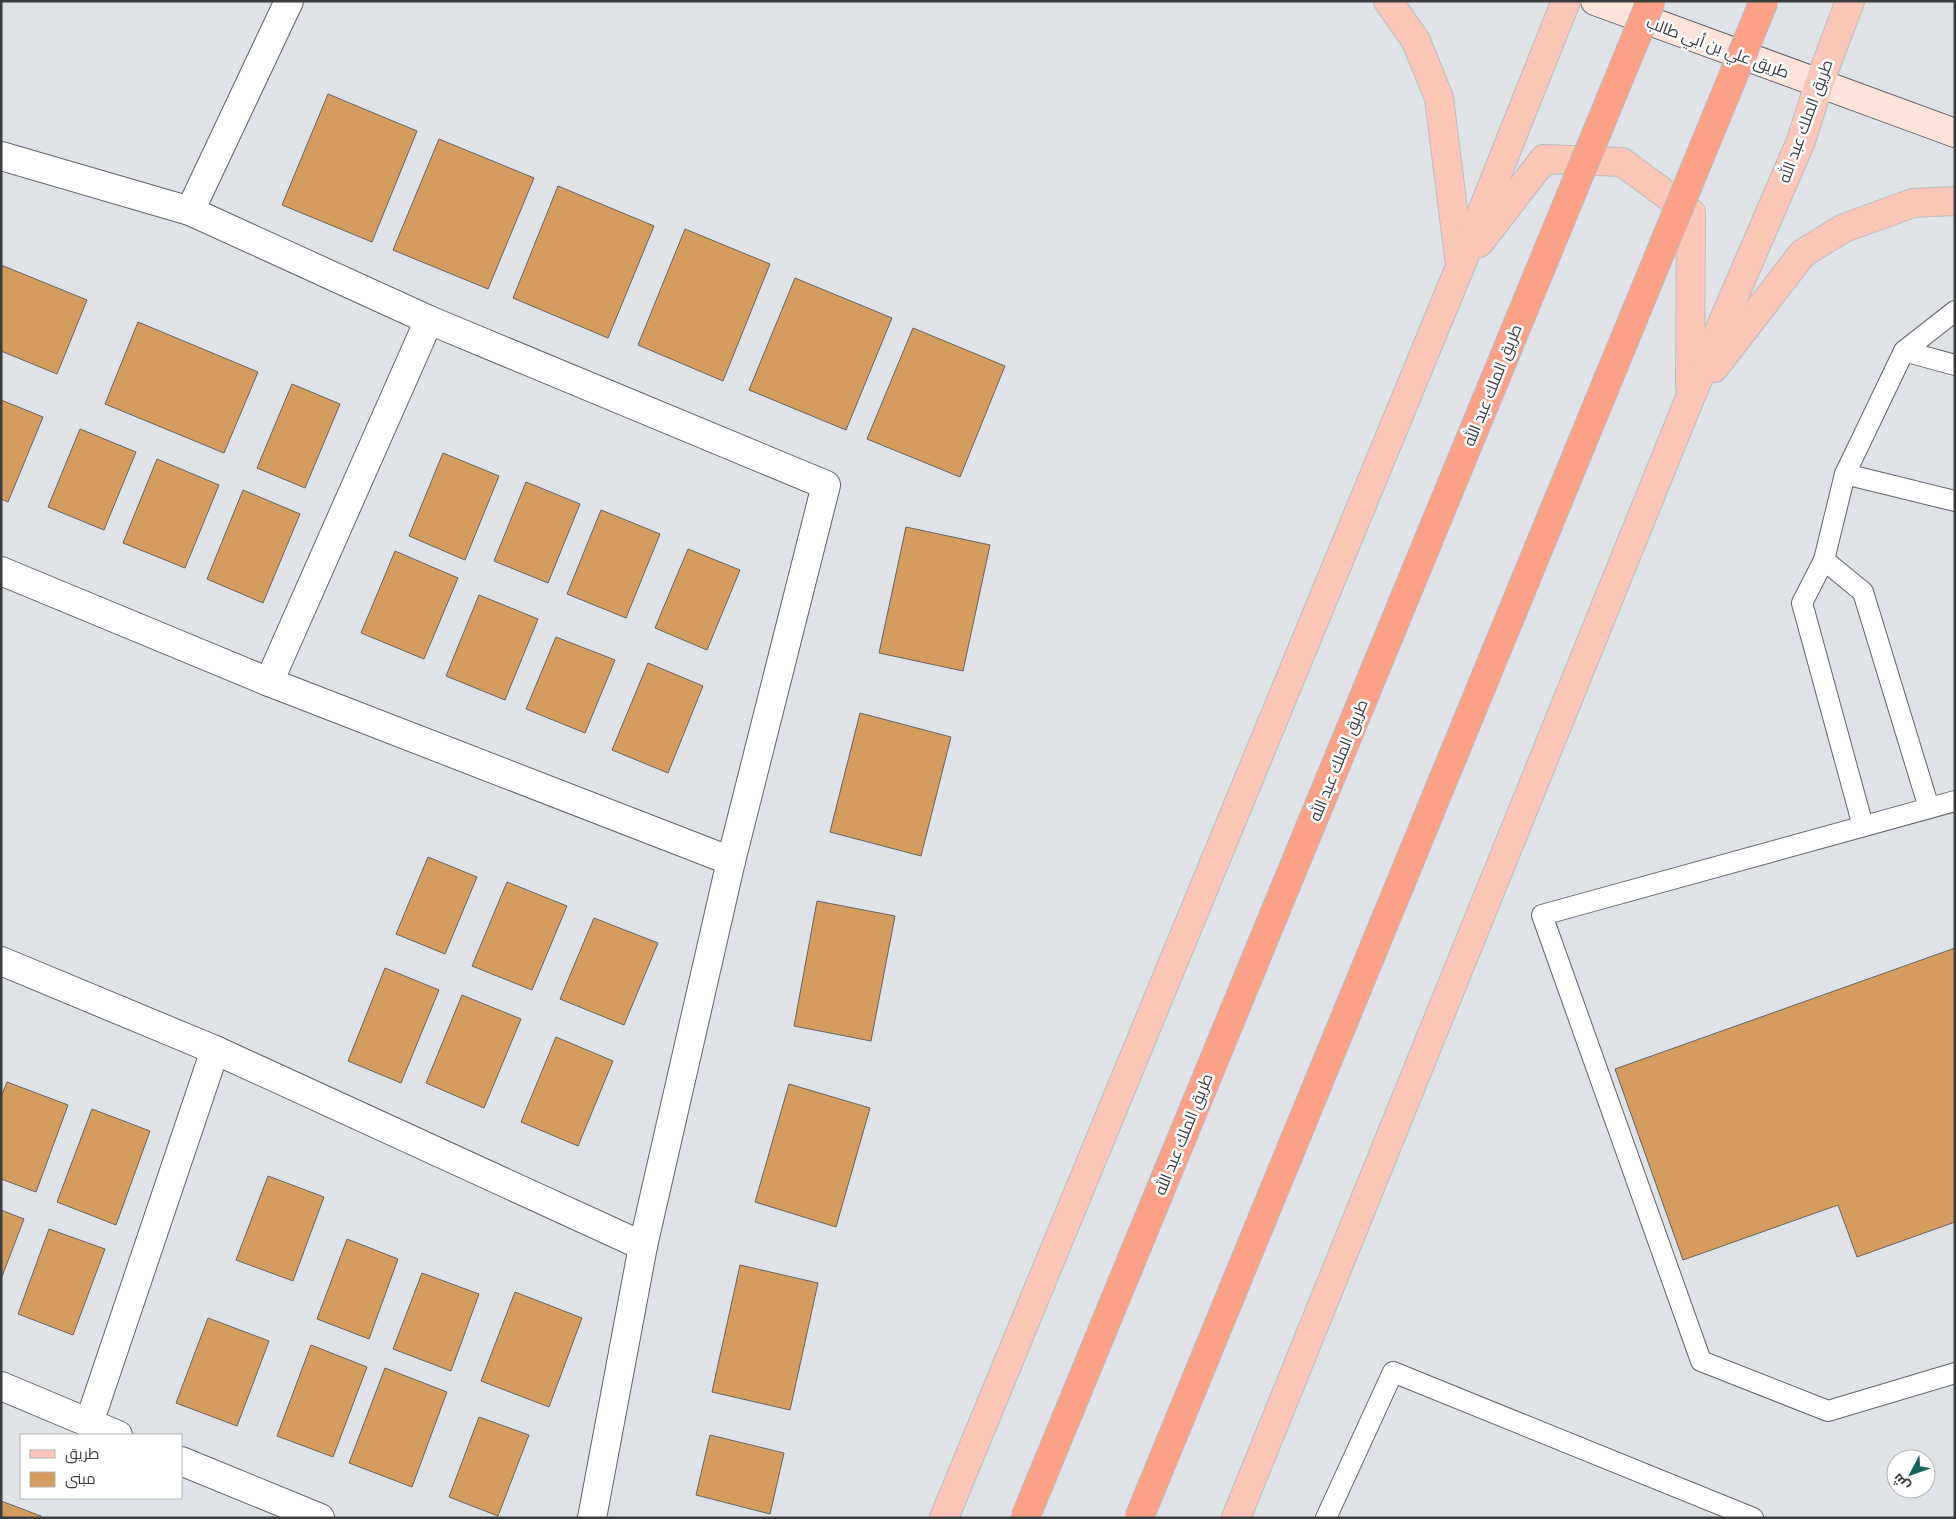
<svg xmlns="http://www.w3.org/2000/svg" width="1956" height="1519" viewBox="0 0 1956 1519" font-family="'Public Sans',Cairo,sans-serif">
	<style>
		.building { fill: #d49d5f; stroke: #666360 }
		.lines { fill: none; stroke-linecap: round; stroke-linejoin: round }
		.lane-casing { stroke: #626468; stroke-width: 22 }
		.street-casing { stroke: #626468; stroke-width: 30 }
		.secondary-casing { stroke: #626468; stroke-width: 30 }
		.primary-casing { stroke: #bcbdbd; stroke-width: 30 }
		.lane { stroke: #fff; stroke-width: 20 }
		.street { stroke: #fff; stroke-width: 28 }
		.secondary { stroke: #fee3db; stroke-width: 28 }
		.primary { stroke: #fdc7b8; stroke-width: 28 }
		.highway-bridge-casing { stroke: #bcbdbd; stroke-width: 30; stroke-linecap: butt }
		.highway-bridge { stroke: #fca188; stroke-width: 28 }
		.labels { text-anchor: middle; stroke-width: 5; stroke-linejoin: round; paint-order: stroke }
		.street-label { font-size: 16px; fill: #3b3c3e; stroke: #fff }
	</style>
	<rect width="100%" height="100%" fill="#dfe2e6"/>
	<g class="building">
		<polygon points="328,94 417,131 372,242 282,205"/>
		<polygon points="439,139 534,178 488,289 393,250"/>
		<polygon points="558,186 654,226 608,338 513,298"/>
		<polygon points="685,229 770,264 723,381 638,345"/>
		<polygon points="1,265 87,300 57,374 1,351"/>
		<polygon points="795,278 892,318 846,430 749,390"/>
		<polygon points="138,322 258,372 224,453 105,404"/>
		<polygon points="913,328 1005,366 960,477 867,439"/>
		<polygon points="292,384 340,404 305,488 257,468"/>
		<polygon points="1,400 43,417 8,502 1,499"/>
		<polygon points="80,429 136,452 104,530 48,507"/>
		<polygon points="443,453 499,476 465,560 409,536"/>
		<polygon points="157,459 219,485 185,568 123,543"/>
		<polygon points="526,482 580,504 548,583 494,561"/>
		<polygon points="243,490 300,514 263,603 207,579"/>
		<polygon points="601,510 660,534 626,618 567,594"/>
		<polygon points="906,527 990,545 963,671 879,653"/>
		<polygon points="688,549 740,570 707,650 655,628"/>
		<polygon points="395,551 458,578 424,659 361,633"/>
		<polygon points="479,595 538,619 505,700 446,676"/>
		<polygon points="556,637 615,660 585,733 526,709"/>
		<polygon points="648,663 703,686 668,773 612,750"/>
		<polygon points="860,713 951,737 921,856 830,832"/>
		<polygon points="428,857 477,877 445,954 396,934"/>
		<polygon points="507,882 567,906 532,990 472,966"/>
		<polygon points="817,901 895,916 871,1041 794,1026"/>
		<polygon points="594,918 658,943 624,1025 560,999"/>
		<polygon points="1955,948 1955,1222 1857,1257 1838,1205 1683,1260 1615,1069"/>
		<polygon points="385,968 439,990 401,1083 348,1061"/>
		<polygon points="462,995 521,1019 484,1108 426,1083"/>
		<polygon points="556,1037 613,1061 578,1146 521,1122"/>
		<polygon points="7,1082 68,1105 36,1192 1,1179 1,1097"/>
		<polygon points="789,1084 870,1108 836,1227 755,1202"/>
		<polygon points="92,1109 150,1131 116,1225 57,1202"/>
		<polygon points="268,1176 324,1197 293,1281 236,1260"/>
		<polygon points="1,1210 24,1219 1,1279"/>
		<polygon points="49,1229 105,1249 73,1335 18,1314"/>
		<polygon points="347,1239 398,1259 369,1339 317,1319"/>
		<polygon points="740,1265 818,1283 790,1410 712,1392"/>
		<polygon points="422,1273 479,1294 451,1371 393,1349"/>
		<polygon points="515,1292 582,1318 549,1407 481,1381"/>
		<polygon points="208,1318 269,1341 237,1426 176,1403"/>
		<polygon points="311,1345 367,1367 333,1457 277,1436"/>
		<polygon points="385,1368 447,1392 412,1487 349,1463"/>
		<polygon points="479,1417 529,1435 498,1516 449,1497"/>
		<polygon points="710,1435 784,1453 770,1514 696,1495"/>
		<polygon points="1,1501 41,1516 41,1518 1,1518"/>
	</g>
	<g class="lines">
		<g class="lane-casing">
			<g id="lane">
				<polyline points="1904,351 1955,311"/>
				<polyline points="1955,365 1904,351 1845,474 1955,501"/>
				<polyline points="1845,474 1824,560 1802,603 1863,826"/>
				<polyline points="1824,560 1863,592 1929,808"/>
				<polyline points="1955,801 1542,915 1701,1361 1828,1411 1955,1373"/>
				<polyline points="1326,1518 1393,1372 1753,1518"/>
			</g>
		</g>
		<g class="street-casing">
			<g id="street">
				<polyline points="1,156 190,211 429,320 826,485 731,861 643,1246 592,1518"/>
				<polyline points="190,211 289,1"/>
				<polyline points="1,571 269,682 731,861"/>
				<polyline points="269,682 429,320"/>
				<polyline points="1,961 215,1050 643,1246"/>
				<polyline points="1,1386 118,1435"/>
				<polyline points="89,1423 215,1050"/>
				<polyline points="181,1461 320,1518"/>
			</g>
		</g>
		<g class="secondary-casing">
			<polyline id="secondary" points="1595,1 1955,133"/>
		</g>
		<g class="primary-casing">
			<g id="primary">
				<polyline points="1388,1 1416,41 1439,98 1460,265"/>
				<polyline points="1479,243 1544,159 1622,162 1691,213 1690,387"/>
				<polyline points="1714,368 1803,253 1844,228 1913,203 1955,201"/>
				<polyline points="944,1518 1460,267 1566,1"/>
				<polyline points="1236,1518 1690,398 1801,141 1819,84 1850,1"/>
			</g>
		</g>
		<use href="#lane" class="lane"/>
		<use href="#street" class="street"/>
		<use href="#secondary" class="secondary"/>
		<use href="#primary" class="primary"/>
		<g class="highway-bridge-casing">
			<g id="highway-bridge">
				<polyline points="1025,1518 1651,1"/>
				<polyline points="1139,1518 1764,1"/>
			</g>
		</g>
		<use href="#highway-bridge" class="highway-bridge"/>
	</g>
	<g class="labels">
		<g class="street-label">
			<text transform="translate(1718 47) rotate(20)" y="6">طريق علي بن أبي طالب</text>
			<text transform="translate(1805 121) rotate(-70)" y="6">طريق الملك عبد الله</text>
			<text transform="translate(1492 385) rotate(-68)" y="6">طريق الملك عبد الله</text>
			<text transform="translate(1338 760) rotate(-68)" y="6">طريق الملك عبد الله</text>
			<text transform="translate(1183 1134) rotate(-68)" y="6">طريق الملك عبد الله</text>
		</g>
	</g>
	<rect width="1956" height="1519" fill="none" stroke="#3b3c3e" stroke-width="5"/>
	<rect x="20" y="1434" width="162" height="65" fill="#ffffff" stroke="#b1b1b2"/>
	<rect x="30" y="1450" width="25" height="8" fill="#fdc7b8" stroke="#b1b1b2"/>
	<text x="65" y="1459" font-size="15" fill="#3b3c3e">طريق</text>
	<rect x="30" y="1472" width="25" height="15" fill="#d49d5f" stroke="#b1b1b2"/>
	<text x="65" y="1484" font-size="15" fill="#3b3c3e">مبنى</text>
	<g transform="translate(1911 1474) rotate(229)"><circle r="24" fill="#ffffff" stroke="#b1b1b2"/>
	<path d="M0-4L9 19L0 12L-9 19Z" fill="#186359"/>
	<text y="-8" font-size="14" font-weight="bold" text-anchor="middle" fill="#3b3c3e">ش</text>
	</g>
</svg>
